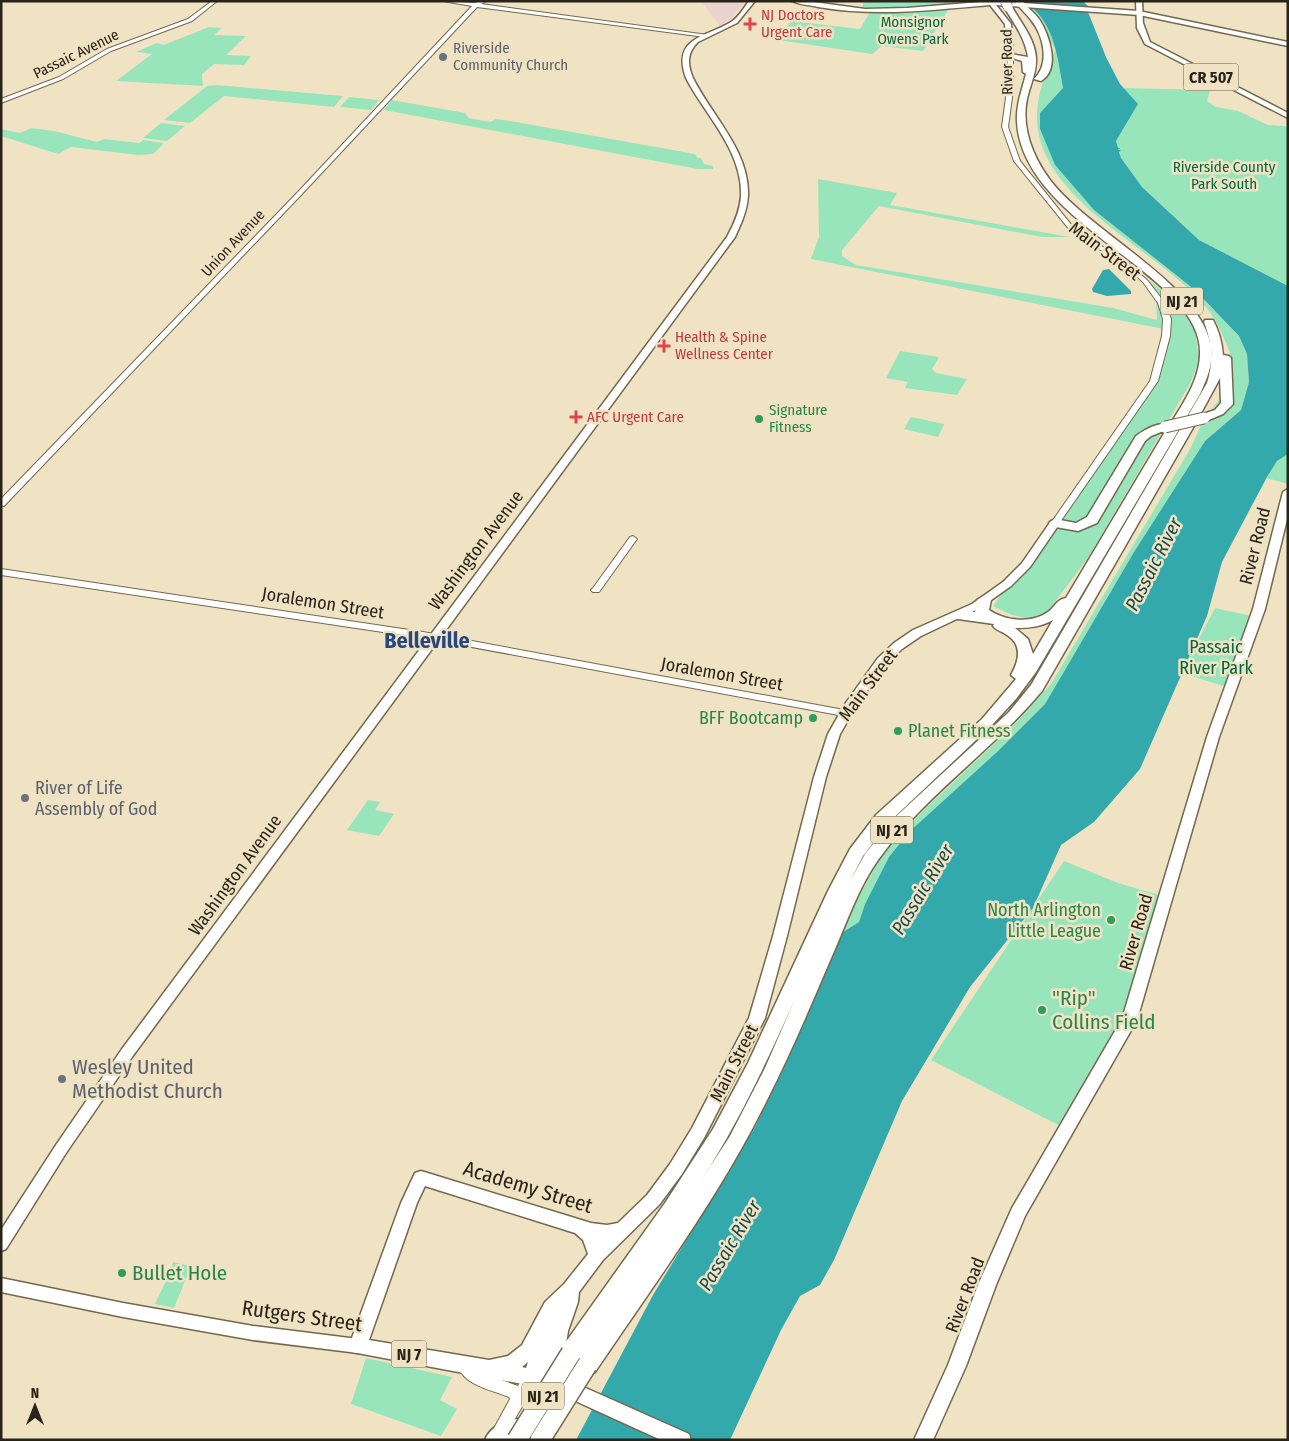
<svg xmlns="http://www.w3.org/2000/svg" width="1289" height="1441" viewBox="0 0 1289 1441" font-family="'Fira Sans Condensed',sans-serif">
	<style>
		.education { fill: #edd3d0 }
		.green { fill: #99e5bb }
		.water { fill: #34a9ac }
		.lines { fill: none; stroke-linecap: round; stroke-linejoin: round }
		.tertiary-casing { stroke: #73684d; stroke-width: 2 }
		.secondary-casing { stroke: #73684d; stroke-width: 3 }
		.primary-casing { stroke: #73684d; stroke-width: 3 }
		.motorway-casing { stroke: #73684d; stroke-width: 3 }
		.tertiary { fill: #fff; fill-rule: evenodd }
		.secondary { fill: #fff; fill-rule: evenodd }
		.primary { fill: #fff; fill-rule: evenodd }
		.motorway { fill: #fff; fill-rule: evenodd }
		.motorway-bridge-far2-casing { stroke: #73684d; stroke-width: 10; stroke-linecap: butt }
		.motorway-bridge-far1-casing { stroke: #73684d; stroke-width: 13; stroke-linecap: butt }
		.motorway-bridge-casing { stroke: #73684d; stroke-width: 22; stroke-linecap: butt }
		.motorway-bridge-far2 { stroke: #fff; stroke-width: 9 }
		.motorway-bridge-far1 { stroke: #fff; stroke-width: 11 }
		.motorway-bridge { stroke: #fff; stroke-width: 19 }
		.health-dot { fill: #e0444e; stroke: #f0e3c4; stroke-width: 2 }
		.worship-dot { fill: #6b7280; stroke: #f0e3c4; stroke-width: 2 }
		.leisure-dot { fill: #2e9e5b; stroke: #f0e3c4; stroke-width: 2 }
		.labels { text-anchor: middle; stroke-width: 5; stroke-linejoin: round; paint-order: stroke }
		.far-health-label { font-size: 15px; fill: #be3a42; stroke: #f0e3c4; text-anchor: start }
		.far-park-label { font-size: 15px; fill: #006842; stroke: #f0e3c4 }
		.far-worship-label { font-size: 15px; fill: #5b616d; stroke: #f0e3c4; text-anchor: start }
		.far-street-label { font-size: 15px; fill: #292419; stroke: #f0e3c4 }
		.far-leisure-label { font-size: 15px; fill: #27864d; stroke: #f0e3c4; text-anchor: start }
		.shield { fill: #f0e3c4; stroke: #655d4c; stroke-width: 1 }
		.shield-label { font-size: 16px; font-weight: bold; fill: #292419 }
		.street-label { font-size: 18px; fill: #292419; stroke: #f0e3c4 }
		.park-label { font-size: 18px; fill: #006842; stroke: #f0e3c4 }
		.leisure-label { font-size: 18px; fill: #27864d; stroke: #f0e3c4; text-anchor: end }
		.worship-label { font-size: 18px; fill: #5b616d; stroke: #f0e3c4; text-anchor: start }
		.water-label { font-size: 19px; font-style: italic; fill: #1a4b4c; stroke: #f0e3c4 }
		.near-leisure-label { font-size: 21px; fill: #27864d; stroke: #f0e3c4; text-anchor: start }
		.near-worship-label { font-size: 21px; fill: #5b616d; stroke: #f0e3c4; text-anchor: start }
		.near-street-label { font-size: 21px; fill: #292419; stroke: #f0e3c4 }
		.district-label { font-size: 22px; font-weight: bold; fill: #28477e; stroke: #f0e3c4 }
	</style>
	<rect width="100%" height="100%" fill="#f0e3c4"/>
	<polygon class="education" points="701,1 745,1 732,18 720,26"/>
	<g class="green">
		<polygon points="864,1 957,1 957,2 908,9 862,8"/>
		<polygon points="950,7 923,51 882,46 872,54 778,40 791,21 860,29 870,12 910,12"/>
		<path d="M1026,7H1031C1055,26 1058,61 1063,89L1040,113V129L1055,165L1094,210L1195,290L1239,336L1247,354L1249,382L1241,410L1205,441L1134,552L1045,704L997,752L909,832L889,857L865,904L859,922L843,932L849,915L883,853L924,810L1013,726L1051,684L1190,449C1194,442 1197,433 1201,425C1209,410 1233,388 1233,370C1233,358 1227,345 1222,334C1211,307 1191,290 1169,272C1123,234 1038,186 1037,119C1036,97 1046,71 1055,50L1040,19Z"/>
		<polygon points="209,27 222,28 214,35 246,36 226,55 251,56 244,65 214,64 202,74 203,86 116,81 152,54 136,52 157,43 164,45"/>
		<polygon points="216,85 343,96 334,107 224,96 190,123 164,120 207,86"/>
		<polygon points="1123,88 1210,90 1207,101 1216,107 1238,111 1268,125 1285,126 1288,128 1288,286 1199,240 1142,187 1121,158 1116,141 1138,104"/>
		<polygon points="349,97 379,100 371,110 340,107"/>
		<polygon points="392,100 465,113 469,118 490,122 496,119 516,122 695,154 698,158 701,158 704,164 713,166 713,169 698,169 384,110"/>
		<polygon points="161,123 185,126 167,141 143,138"/>
		<polygon points="31,128 54,131 97,142 104,139 139,143 143,140 164,143 153,154 138,155 71,147 58,154 1,136 1,129 20,133"/>
		<polygon points="818,179 897,193 890,205 1070,237 1042,237 879,206 842,250 842,256 856,265 1113,308 1157,320 1156,299 1146,280 1148,280 1175,300 1195,330 1199,360 1191,382 1088,558 1045,615 1030,619 1012,615 993,606 1156,382 1169,330 811,259 819,237"/>
		<polygon points="900,351 939,357 932,369 936,373 967,379 957,395 905,388 908,382 886,378"/>
		<polygon points="911,417 944,424 944,425 938,437 904,429"/>
		<polygon points="1288,454 1288,484 1266,478 1277,461"/>
		<polygon points="1215,608 1256,617 1230,688 1185,674 1191,654"/>
		<polygon points="368,800 380,802 375,810 394,814 379,836 347,830"/>
		<polygon points="1064,861 1118,883 1166,897 1137,997 1066,1129 931,1060"/>
		<polygon points="173,1262 191,1266 174,1308 155,1304 170,1273"/>
		<polygon points="366,1358 452,1377 440,1400 457,1409 441,1436 351,1404"/>
	</g>
	<g class="water">
		<path d="M1032,1H1083L1089,7L1088,12L1106,57L1120,84L1138,104L1116,141L1118,148H1120L1118,150H1121L1119,152L1121,158L1142,187L1199,240L1288,286V454L1277,461L1267,477L1222,562L1207,616L1140,769L1094,822L1061,845L1033,908L970,987L902,1101L834,1260L820,1285L800,1296L781,1330L730,1440H576L653,1295L754,1129L783,1070L843,932L859,922L865,904L889,857L909,832L997,752L1045,704L1134,552L1205,441L1241,410L1249,382L1247,354L1239,336L1195,290L1094,210L1055,165L1040,129V113L1063,88C1058,61 1055,26 1031,7Z"/>
		<polygon points="1109,269 1131,291 1131,294 1107,296 1093,292 1092,289 1103,270"/>
	</g>
	<g class="lines">
		<g class="tertiary-casing">
			<g id="tertiary">
				<polygon points="212,1 217,1 192,21 111,51 63,79 1,103 1,99 59,77 107,49 188,19"/>
				<polygon points="443,1 475,3 480,1 486,1 481,4 708,35 705,37 477,7 301,195 4,506 1,506 1,499 297,193 472,6"/>
				<polygon points="1008,55 1013,56 1013,90 1008,127 1020,161 1073,227 1130,265 1147,280 1165,303 1171,319 1170,336 1158,381 1058,525 1055,526 1051,523 1150,381 1162,336 1163,319 1158,303 1143,282 1126,267 1069,229 1014,161 1002,127 1007,90"/>
				<polygon points="633,536 637,539 599,592 593,592 591,590 593,588 630,537"/>
				<polygon points="1,569 423,632 844,710 849,713 844,716 423,638 1,575"/>
				<path d="M465,1360L470,1362L482,1373L518,1386L527,1371L532,1369L537,1371L539,1376L537,1381L503,1439L494,1440L491,1434L510,1399L509,1397C492,1390 466,1386 458,1367L460,1362Z"/>
			</g>
		</g>
		<g class="secondary-casing">
			<g id="secondary">
				<path d="M749,1H755L737,23L698,42C687,53 687,64 693,78C711,115 750,151 748,196C747,211 741,224 735,237L132,1057L66,1153L6,1249L1,1251V1230L56,1145L122,1049L727,237C734,224 740,211 741,196C743,151 705,115 686,78C671,37 707,37 731,22C739,17 743,9 749,1Z"/>
				<path d="M792,1H806L865,9L907,8L993,1L1139,11L1288,42V46L1139,15L996,5L1011,24L1013,56L1010,58L1007,56L1005,24L990,5C933,10 875,17 818,7C810,5 800,5 792,1Z"/>
				<polygon points="1,1278 123,1303 253,1326 358,1339 364,1341 366,1346 364,1351 358,1353 253,1340 123,1317 1,1292"/>
			</g>
		</g>
		<g class="primary-casing">
			<g id="primary">
				<polygon points="1136,1 1142,1 1143,23 1150,42 1288,113 1288,118 1145,44 1137,28"/>
				<polygon points="1288,489 1288,515 1265,609 1219,737 1137,1020 1025,1216 996,1285 966,1366 933,1440 914,1440 948,1365 978,1285 1012,1208 1122,1019 1207,737 1253,609 1283,492"/>
				<path d="M1055,520L1060,523L1030,567L1011,586L980,608L921,636L902,649L886,664L855,708L840,734L826,777L787,936L765,1018L704,1138L682,1174L659,1205L603,1260L579,1292L578,1302L568,1331L561,1377L689,1434L691,1440H661L549,1389L352,1352L349,1346L401,1203L415,1173L421,1171L591,1223L607,1225L618,1223L647,1195L670,1164L692,1128L749,1018L773,936L814,777L828,734L845,704L878,658L894,643L913,630L972,604L1003,582L1022,563L1051,521ZM425,1186L575,1233L583,1240L588,1254L564,1284L545,1302L522,1345L508,1356L489,1360L369,1340L417,1203ZM528,1362L526,1368L522,1367Z"/>
			</g>
		</g>
		<g class="motorway-casing">
			<g id="motorway">
				<path d="M1015,1H1023C1027,8 1034,12 1039,19C1049,34 1061,69 1041,81L1034,79C1050,64 1044,36 1031,20C1026,13 1020,9 1015,1Z"/>
				<path d="M1005,5L1012,7C1021,23 1035,39 1036,58C1037,72 1030,85 1027,99C1021,128 1033,157 1050,180C1089,232 1207,288 1211,350C1213,366 1206,380 1200,394L1036,672L1016,699L992,725L888,823L863,856L850,881L865,854L891,821L1009,712L1031,685L1207,383C1214,361 1212,343 1204,322L1205,320H1213C1219,331 1222,343 1223,355L1229,356L1231,358L1233,404L1223,414L1204,422L1198,419L1042,691C992,751 924,796 878,860C859,887 848,919 835,949C813,1000 792,1051 767,1100C720,1196 655,1283 595,1372L587,1375L579,1372L576,1365L578,1360L571,1363L563,1360L560,1353L563,1346L665,1203L713,1129L748,1063L828,891L850,849L876,815L982,719L1016,679L1011,675C1019,661 1023,645 1007,635C1002,631 997,631 993,626L994,624L958,619L951,615L958,611L975,612L977,600L984,596L991,600L989,610C1005,621 1031,624 1048,612C1055,607 1057,599 1066,598L1166,430L1151,436L1145,441L1097,523L1078,531L1050,526L1049,523L1055,519L1076,523L1087,517L1136,436C1144,430 1159,421 1170,425C1183,403 1200,380 1200,353C1202,274 1023,225 1017,122C1016,105 1022,90 1026,74L1023,72L1022,61L1006,56L1010,54L1028,57C1025,38 1014,23 1004,7ZM1220,378L1221,403L1215,410L1200,415ZM1053,620L1033,654L1028,639L1015,628C1029,628 1041,627 1053,620ZM795,999L765,1068L730,1136L702,1179C739,1122 767,1061 795,999Z"/>
				<path d="M517,1419L539,1424L542,1432L539,1440H485C490,1427 504,1421 517,1419Z"/>
			</g>
		</g>
		<use href="#tertiary" class="tertiary"/>
		<use href="#secondary" class="secondary"/>
		<use href="#primary" class="primary"/>
		<use href="#motorway" class="motorway"/>
		<g class="motorway-bridge-far2-casing">
			<polyline id="motorway-bridge-far2" points="1005,1 1008,7"/>
		</g>
		<g class="motorway-bridge-far1-casing">
			<polyline id="motorway-bridge-far1" points="1165,427 1204,418"/>
		</g>
		<g class="motorway-bridge-casing">
			<g id="motorway-bridge">
				<polyline points="517,1440 571,1353"/>
				<polyline points="540,1440 587,1365"/>
			</g>
		</g>
		<use href="#motorway-bridge-far2" class="motorway-bridge-far2"/>
		<use href="#motorway-bridge-far1" class="motorway-bridge-far1"/>
		<use href="#motorway-bridge" class="motorway-bridge"/>
	</g>
	<g class="health-dot">
		<path d="M747.5 16.5h5v5h5v5h-5v5h-5v-5h-5v-5h5z"/>
		<path d="M661.5 338.5h5v5h5v5h-5v5h-5v-5h-5v-5h5z"/>
		<path d="M573.5 409.5h5v5h5v5h-5v5h-5v-5h-5v-5h5z"/>
	</g>
	<g class="worship-dot">
		<circle cx="443" cy="57" r="5"/>
		<circle cx="25" cy="798" r="5"/>
		<circle cx="62" cy="1079" r="5"/>
	</g>
	<g class="leisure-dot">
		<circle cx="759" cy="419" r="5"/>
		<circle cx="813" cy="718" r="5"/>
		<circle cx="898" cy="731" r="5"/>
		<circle cx="1111" cy="920" r="5"/>
		<circle cx="1042" cy="1010" r="5"/>
		<circle cx="122" cy="1273" r="5"/>
	</g>
	<g class="labels">
		<g class="far-health-label">
			<text x="761" y="20">NJ Doctors<tspan x="761" dy="17">Urgent Care</tspan></text>
			<text x="675" y="342">Health &amp; Spine<tspan x="675" dy="17">Wellness Center</tspan></text>
			<text x="587" y="422">AFC Urgent Care</text>
		</g>
		<g class="far-park-label">
			<text x="913" y="27">Monsignor<tspan x="913" dy="17">Owens Park</tspan></text>
			<text x="1224" y="172">Riverside County<tspan x="1224" dy="17">Park South</tspan></text>
		</g>
		<g class="far-worship-label">
			<text x="453" y="53">Riverside<tspan x="453" dy="17">Community Church</tspan></text>
		</g>
		<g class="far-street-label">
			<text transform="translate(76 54) rotate(-26)" y="5">Passaic Avenue</text>
			<text transform="translate(1007 62) rotate(-91)" y="5">River Road</text>
			<text transform="translate(233 243) rotate(-47)" y="5">Union Avenue</text>
		</g>
		<g class="far-leisure-label">
			<text x="769" y="415">Signature<tspan x="769" dy="17">Fitness</tspan></text>
		</g>
		<g class="shield">
			<rect x="1183.5" y="63.5" width="55" height="27" rx="4"/>
			<rect x="1161" y="287.5" width="42" height="27" rx="4"/>
			<rect x="871" y="816.5" width="42" height="27" rx="4"/>
			<rect x="391.5" y="1340.5" width="35" height="27" rx="4"/>
			<rect x="522" y="1382.5" width="42" height="27" rx="4"/>
		</g>
		<g class="shield-label">
			<text x="1211" y="83">CR 507</text>
			<text x="1182" y="307">NJ 21</text>
			<text x="892" y="836">NJ 21</text>
			<text x="409" y="1360">NJ 7</text>
			<text x="543" y="1402">NJ 21</text>
		</g>
		<g class="street-label">
			<text transform="translate(1105 251) rotate(37)" y="6">Main Street</text>
			<text transform="translate(1255 546) rotate(-76)" y="6">River Road</text>
			<text transform="translate(476 550) rotate(-53)" y="6">Washington Avenue</text>
			<text transform="translate(323 603) rotate(9)" y="6">Joralemon Street</text>
			<text transform="translate(722 674) rotate(10)" y="6">Joralemon Street</text>
			<text transform="translate(868 685) rotate(-53)" y="6">Main Street</text>
			<text transform="translate(235 875) rotate(-54)" y="6">Washington Avenue</text>
			<text transform="translate(1136 932) rotate(-74)" y="6">River Road</text>
			<text transform="translate(734 1063) rotate(-63)" y="6">Main Street</text>
			<text transform="translate(965 1295) rotate(-69)" y="6">River Road</text>
		</g>
		<g class="park-label">
			<text x="1216" y="653">Passaic<tspan x="1216" dy="21">River Park</tspan></text>
		</g>
		<g class="leisure-label">
			<text x="803" y="724">BFF Bootcamp</text>
			<text x="908" y="737" text-anchor="start">Planet Fitness</text>
			<text x="1101" y="916">North Arlington<tspan x="1101" dy="21">Little League</tspan></text>
		</g>
		<g class="worship-label">
			<text x="35" y="794">River of Life<tspan x="35" dy="21">Assembly of God</tspan></text>
		</g>
		<g class="water-label">
			<text transform="translate(1153 564) rotate(-63)" y="7">Passaic River</text>
			<text transform="translate(922 889) rotate(-59)" y="7">Passaic River</text>
			<text transform="translate(729 1245) rotate(-59)" y="7">Passaic River</text>
		</g>
		<g class="near-leisure-label">
			<text x="1052" y="1005">"Rip"<tspan x="1052" dy="24">Collins Field</tspan></text>
			<text x="132" y="1280">Bullet Hole</text>
		</g>
		<g class="near-worship-label">
			<text x="72" y="1074">Wesley United<tspan x="72" dy="24">Methodist Church</tspan></text>
		</g>
		<g class="near-street-label">
			<text transform="translate(528 1187) rotate(17)" y="7">Academy Street</text>
			<text transform="translate(302 1316) rotate(8)" y="7">Rutgers Street</text>
		</g>
		<g class="district-label">
			<text x="427" y="648">Belleville</text>
		</g>
	</g>
	<rect width="1289" height="1441" fill="none" stroke="#292419" stroke-width="5"/>
	<g transform="translate(35 1406)" stroke="#f0e3c4" stroke-width="4" paint-order="stroke">
	<path d="M0-4L9 19L0 12L-9 19Z" fill="#292419"/>
	<text y="-8" font-size="14" font-weight="bold" text-anchor="middle" fill="#292419">N</text>
	</g>
</svg>
